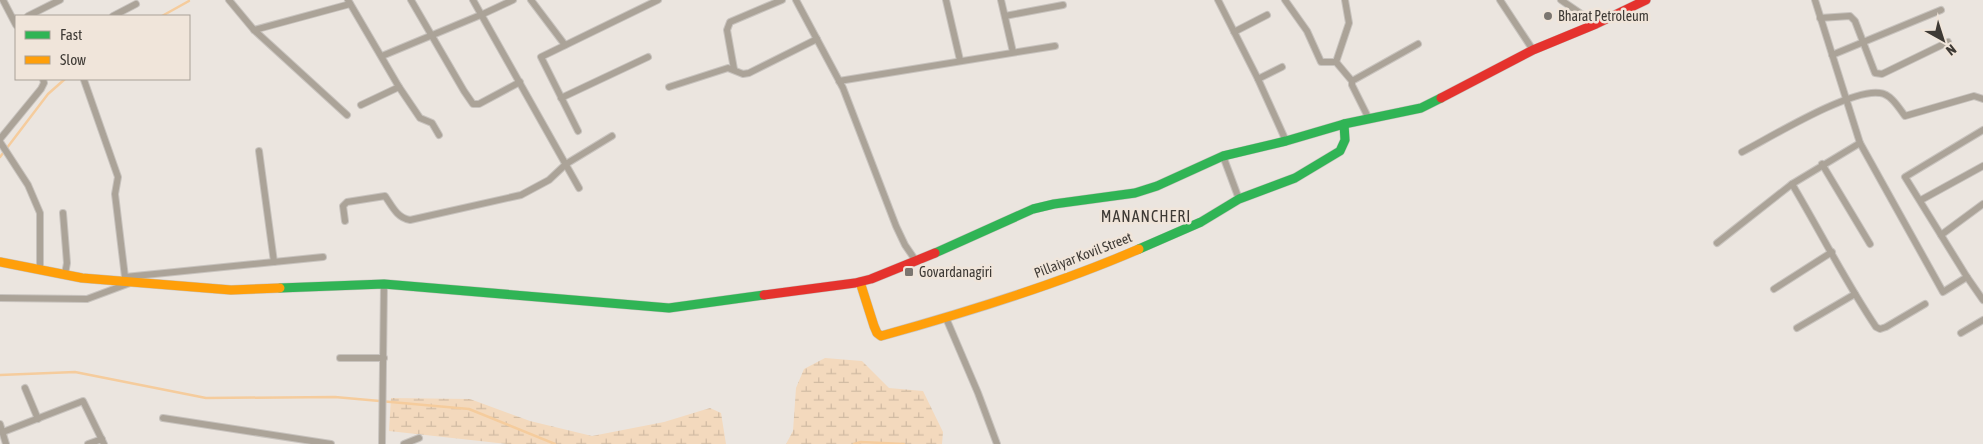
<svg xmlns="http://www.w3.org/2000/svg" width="1983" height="444" viewBox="0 0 1983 444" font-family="'Asap Condensed',sans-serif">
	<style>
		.wetland { fill: url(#wetland-marsh) }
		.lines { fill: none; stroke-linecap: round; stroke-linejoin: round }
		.stream { stroke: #f5cc9d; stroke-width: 2.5 }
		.street-casing { stroke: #c8c3be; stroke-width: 8 }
		.fast-casing { stroke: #c8c3be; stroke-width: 10 }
		.slow-casing { stroke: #c8c3be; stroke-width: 10 }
		.jam-casing { stroke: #c8c3be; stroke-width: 10 }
		.street { stroke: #aba398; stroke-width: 6 }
		.fast { stroke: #30b455; stroke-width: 9 }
		.slow { stroke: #ff9f0a; stroke-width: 9 }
		.jam { stroke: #e5322d; stroke-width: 9 }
		.poi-dot { fill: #7b7670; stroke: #f0e5da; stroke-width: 2 }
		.labels { text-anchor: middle; stroke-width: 5; stroke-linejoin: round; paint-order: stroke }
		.poi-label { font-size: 14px; fill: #3e3a35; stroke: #f0e5da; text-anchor: start }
		.street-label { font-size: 14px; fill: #3e3a35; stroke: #f0e5da }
		.quarter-label { font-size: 16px; letter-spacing: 1px; fill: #3e3a35; stroke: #f0e5da }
	</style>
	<defs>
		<pattern id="wetland-marsh" width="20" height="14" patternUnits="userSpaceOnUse" patternTransform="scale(1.25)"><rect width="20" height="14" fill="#f3d9bd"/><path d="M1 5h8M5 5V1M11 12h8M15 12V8" fill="none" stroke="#d1bba3"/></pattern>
	</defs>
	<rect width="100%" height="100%" fill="#ebe5df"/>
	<g class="wetland">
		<polygon points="825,358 862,361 889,388 923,391 943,432 942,444 786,444 793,431 796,388 804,369"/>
		<polygon points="391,398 470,399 530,421 592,436 664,422 710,408 721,413 726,444 507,444 389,431"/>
	</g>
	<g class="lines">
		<g class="stream">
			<polyline points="162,16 189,1"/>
			<polyline points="0,157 48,94 65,79"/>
			<polyline points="0,375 75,372 206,398 335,397 469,409 555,444"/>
			<polyline points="854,444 861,442 904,444"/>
		</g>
		<g class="street-casing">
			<g id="street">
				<polyline points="3,0 16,25"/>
				<polyline points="229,0 254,30 347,115"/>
				<polyline points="348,0 399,87 420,118 432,123 439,135"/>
				<polyline points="411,0 464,91 473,104 479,104 520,82"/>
				<polyline points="473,0 579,188"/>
				<polyline points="531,0 565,45"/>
				<polyline points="796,0 843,88 896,226 905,245 916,261"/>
				<polyline points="946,0 960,60"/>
				<polyline points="1001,0 1013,52"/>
				<polyline points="1218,0 1258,79 1286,141"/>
				<polyline points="1285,0 1307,31 1321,62 1336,62 1352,81"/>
				<polyline points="1500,0 1533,50"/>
				<polyline points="1561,0 1596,24"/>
				<polyline points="1815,0 1860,143 1943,292 1967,277"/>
				<polyline points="28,16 60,0"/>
				<polyline points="113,16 136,4"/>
				<polyline points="1005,16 1063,5"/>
				<polyline points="1820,18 1850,16 1855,21 1875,73 1882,74 1948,42"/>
				<polyline points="254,30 350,4"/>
				<polyline points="1234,32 1267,15"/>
				<polyline points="1832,55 1941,10"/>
				<polyline points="382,56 483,14 513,0"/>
				<polyline points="1336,62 1349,23 1345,0"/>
				<polyline points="734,69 727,30 730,22 782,0"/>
				<polyline points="1258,79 1282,67"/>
				<polyline points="84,80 118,177 115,194 125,277"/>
				<polyline points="839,81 1055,46"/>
				<polyline points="669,87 728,68 743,74 749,73 817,39"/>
				<polyline points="561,98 648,57"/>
				<polyline points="361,105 399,87"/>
				<polyline points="1369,119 1352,85 1352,81 1418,44"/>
				<polyline points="1983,130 1905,177 1967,277 1983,300"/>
				<polyline points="578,131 541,57 658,0"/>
				<polyline points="0,139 41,89 44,83 43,79"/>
				<polyline points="0,142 28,185 40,213 40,270"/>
				<polyline points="259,151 274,262"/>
				<path d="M1742,152C1771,137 1851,88 1880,93C1891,94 1899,108 1905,116L1974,96L1983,99"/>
				<polyline points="1223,156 1239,199"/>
				<polyline points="1822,164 1870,244"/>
				<path d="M1792,184C1820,231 1845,281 1876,327L1880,329L1886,327L1925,304"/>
				<polyline points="1921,200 1983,166"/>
				<polyline points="63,213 67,263 65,274"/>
				<path d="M345,221L343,206L347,202L385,196C392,206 397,218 410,220L521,195L549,180L566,164L612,136"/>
				<polyline points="1941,235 1983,204"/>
				<polyline points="1717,243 1792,184 1860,143"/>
				<polyline points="123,281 125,277 323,257"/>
				<polyline points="1774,289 1832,252"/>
				<polyline points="0,298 87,299 130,283"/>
				<polyline points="946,318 978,393 997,444"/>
				<polyline points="1797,328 1855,294"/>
				<polyline points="1961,333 1983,320"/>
				<polyline points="340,358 384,358"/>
				<polyline points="25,388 38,419"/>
				<polyline points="163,418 331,444"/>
				<polyline points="0,424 6,444"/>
				<polyline points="3,432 83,401 104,444"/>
				<polyline points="88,444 102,439"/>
				<polyline points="382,444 384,284"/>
				<polyline points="404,444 419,438"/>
			</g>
		</g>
		<g class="fast-casing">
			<g id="fast">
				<polyline points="1139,249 1201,222 1239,199 1295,178 1340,151 1345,140 1344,124"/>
				<polyline points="935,253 1033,209 1054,204 1135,193 1157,186 1223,156 1286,141 1344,124 1421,108 1441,98"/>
				<polyline points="280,288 384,284 669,308 764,295"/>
			</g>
		</g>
		<g class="slow-casing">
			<g id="slow">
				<polyline points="0,262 82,278 231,290 280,288"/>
				<path d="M860,282L874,326L877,333L881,336C968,312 1056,285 1139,249"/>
			</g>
		</g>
		<g class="jam-casing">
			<g id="jam">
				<polyline points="1441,98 1533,50 1596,24 1646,0"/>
				<polyline points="764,295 855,283 871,279 935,253"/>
			</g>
		</g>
		<use href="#street" class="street"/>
		<use href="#fast" class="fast"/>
		<use href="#slow" class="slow"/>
		<use href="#jam" class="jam"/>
	</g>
	<g class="poi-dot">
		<circle cx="1548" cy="16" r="5"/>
		<rect x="904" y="267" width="10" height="10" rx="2.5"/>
	</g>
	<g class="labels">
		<g class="poi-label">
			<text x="1558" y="21">Bharat Petroleum</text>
			<text x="919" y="277">Govardanagiri</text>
		</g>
		<g class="street-label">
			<text transform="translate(1083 255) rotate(-21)" y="5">Pillaiyar Kovil Street</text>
		</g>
		<g class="quarter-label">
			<text x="1146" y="222">MANANCHERI</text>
		</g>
	</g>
	<rect x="15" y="15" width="175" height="65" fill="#f0e5da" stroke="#a9a198"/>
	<rect x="25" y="31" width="25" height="8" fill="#30b455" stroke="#a9a198"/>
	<text x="60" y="40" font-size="15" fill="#3e3a35">Fast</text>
	<rect x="25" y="56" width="25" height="8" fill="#ff9f0a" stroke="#a9a198"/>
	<text x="60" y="65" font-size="15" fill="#3e3a35">Slow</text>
	<g transform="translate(1943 40) rotate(141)" stroke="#f0e5da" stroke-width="4" paint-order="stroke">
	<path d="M0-4L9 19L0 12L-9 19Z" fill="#3e3a35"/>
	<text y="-8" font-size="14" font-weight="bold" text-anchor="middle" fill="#3e3a35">N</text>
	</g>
</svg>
